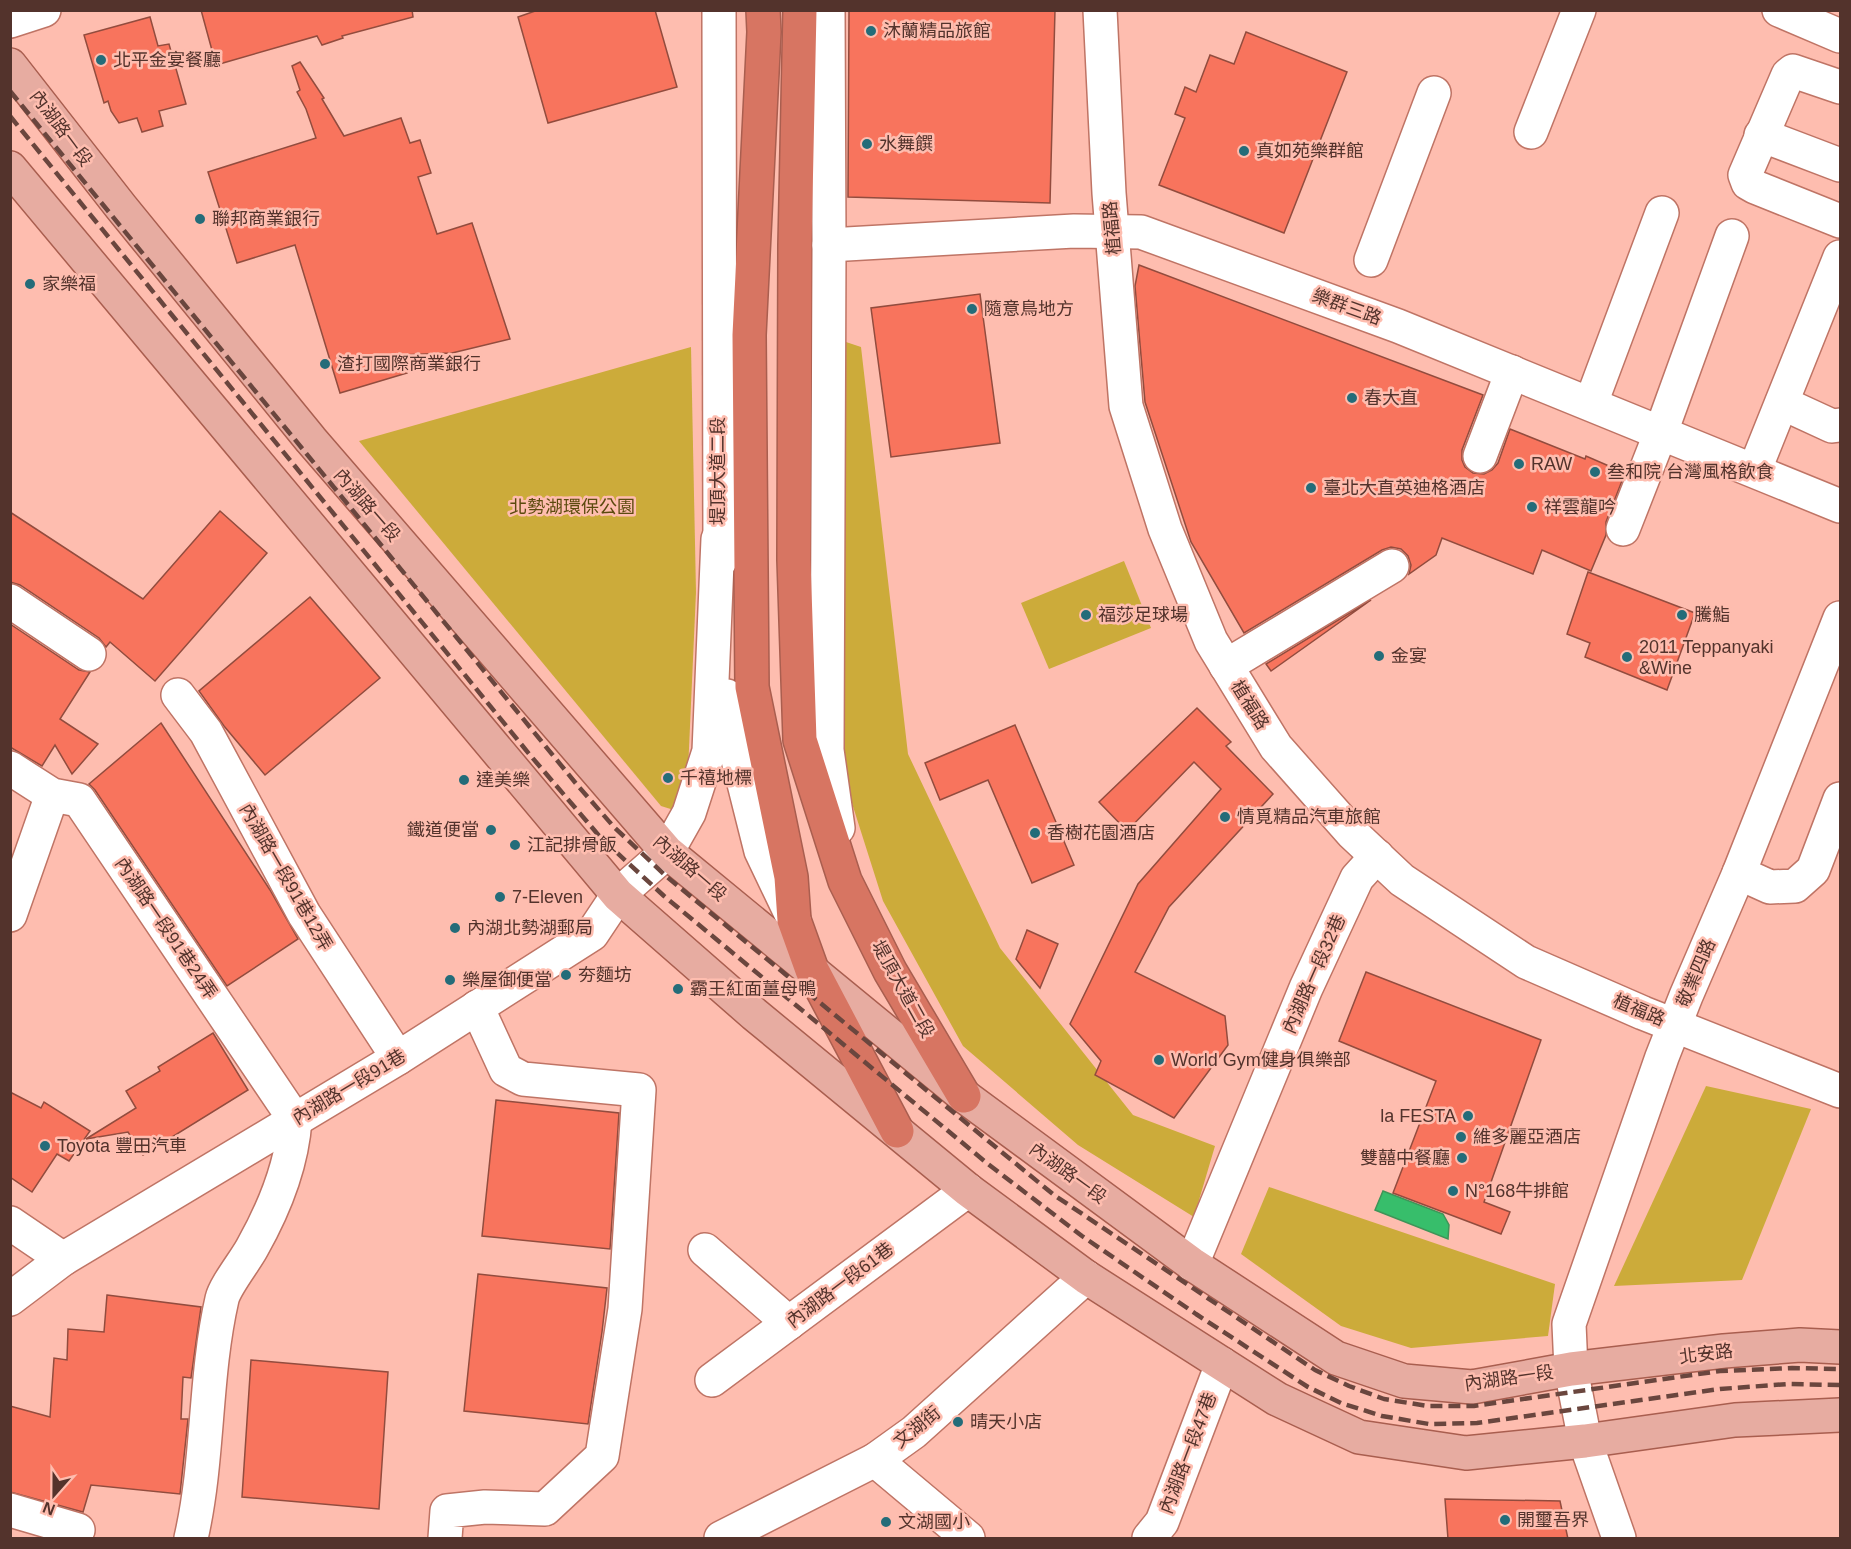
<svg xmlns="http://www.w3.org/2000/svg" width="1851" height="1549" viewBox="0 0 1851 1549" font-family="Helvetica,'Noto Sans TC',sans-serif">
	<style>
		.green { fill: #ccab3a }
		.water { fill: #37be6b; stroke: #3f9458; stroke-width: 1.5 }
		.building { fill: #f8745d; stroke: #924c3e; stroke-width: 1.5 }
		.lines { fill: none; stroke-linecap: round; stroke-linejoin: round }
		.minor-casing { stroke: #bf7465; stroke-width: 36 }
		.major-casing { stroke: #a95e4f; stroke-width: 36 }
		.highway-casing { stroke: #a95e4f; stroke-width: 36 }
		.minor { stroke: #fff; stroke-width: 33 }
		.major { stroke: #e7aca1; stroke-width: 33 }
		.highway { stroke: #d77562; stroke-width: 33 }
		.rail { stroke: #6a463e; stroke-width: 4.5; stroke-dasharray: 12 6; stroke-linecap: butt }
		.poi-dot { fill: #246c79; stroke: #febdaf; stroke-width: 2 }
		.labels { text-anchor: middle; stroke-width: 5; stroke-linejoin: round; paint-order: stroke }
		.poi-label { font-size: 18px; fill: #53332c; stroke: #febdaf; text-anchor: start }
		.street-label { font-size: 18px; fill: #53332c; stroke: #febdaf }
		.park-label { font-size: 18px; fill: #5b4a0d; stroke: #febdaf }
	</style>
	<rect width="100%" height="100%" fill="#febdaf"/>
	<g class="green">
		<polygon points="840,340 861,347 908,754 1000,948 1133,1115 1215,1146 1194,1217 1078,1145 963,1046 883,901 843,775"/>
		<polygon points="691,347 696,592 687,793 677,811 661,806 359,441"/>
		<polygon points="1124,561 1151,628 1049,669 1021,603"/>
		<polygon points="1706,1086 1811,1109 1742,1280 1614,1286"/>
		<polygon points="1269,1187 1555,1284 1548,1336 1411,1348 1341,1326 1241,1254"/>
	</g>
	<polygon class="water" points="1383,1191 1443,1214 1449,1225 1448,1239 1375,1210"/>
	<g class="building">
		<polygon points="201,10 412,10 413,17 342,36 343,38 322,45 317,36 216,65"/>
		<polygon points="538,10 655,10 677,87 548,123 518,17"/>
		<polygon points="849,10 1055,10 1050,203 848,197"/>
		<polygon points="150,17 158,46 169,44 186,104 159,111 163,126 142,132 137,118 119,123 111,111 108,101 104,103 84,35"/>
		<polygon points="1246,32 1347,72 1284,233 1159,185 1185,118 1175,114 1185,87 1196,92 1210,55 1234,64"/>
		<polygon points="300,62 324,98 322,99 344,136 401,118 410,143 420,140 431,173 418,177 437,234 472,223 510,339 452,353 401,355 407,373 340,393 295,245 237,263 208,172 316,138 306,109 297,92 300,90 292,66"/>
		<polygon points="1139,265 1483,395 1462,450 1462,460 1465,467 1473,473 1484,474 1492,470 1498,463 1510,429 1585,459 1586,456 1625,473 1606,522 1606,535 1591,571 1542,550 1533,574 1442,538 1436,555 1409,574 1411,565 1408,556 1401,549 1391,547 1382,550 1244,633 1191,542 1145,402 1135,286"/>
		<polygon points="980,294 1000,443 891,457 871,308"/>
		<polygon points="220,511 267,553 155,681 110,642 106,647 99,638 20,585 10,582 10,512 143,599"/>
		<polygon points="1588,572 1695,613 1667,690 1585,657 1590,643 1567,634"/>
		<polygon points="310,597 380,678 265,775 224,726 199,691"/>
		<polygon points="1371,600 1271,671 1266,664"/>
		<polygon points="10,624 79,670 90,672 60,719 98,744 72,774 55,745 42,766 10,747"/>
		<polygon points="1197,708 1231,742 1226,746 1273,794 1169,907 1135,972 1225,1016 1228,1045 1174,1118 1095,1075 1101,1061 1070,1024 1138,884 1221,789 1194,762 1127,831 1099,802"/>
		<polygon points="161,723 270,890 298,939 227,986 95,790 89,784"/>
		<polygon points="1015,725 1074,865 1032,883 988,780 940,800 925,763"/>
		<polygon points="1027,930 1058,944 1040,988 1016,959"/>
		<polygon points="1366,972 1541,1040 1484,1202 1510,1212 1501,1234 1393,1193 1436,1081 1339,1041"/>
		<polygon points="213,1033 248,1090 143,1155 128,1132 86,1139 136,1108 126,1091 160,1071 158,1067"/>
		<polygon points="10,1092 41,1108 44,1102 90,1131 69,1161 57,1154 32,1192 10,1177"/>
		<polygon points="496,1100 619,1113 610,1249 482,1236"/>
		<polygon points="478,1274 607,1288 602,1332 588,1424 464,1411"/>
		<polygon points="107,1295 201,1307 191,1378 183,1377 181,1419 188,1419 180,1494 91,1485 83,1512 10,1492 10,1406 50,1417 54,1358 67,1360 68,1329 104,1332"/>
		<polygon points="251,1360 388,1372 379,1509 242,1497"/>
		<polygon points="1445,1499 1560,1501 1568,1539 1448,1539"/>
	</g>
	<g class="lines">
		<g class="minor-casing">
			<g id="minor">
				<polyline points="719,10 720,561"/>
				<polyline points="828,10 829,245 827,750 838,828"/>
				<polyline points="1100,10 1109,193 1126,406 1165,529 1211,641 1276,747 1353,834 1402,880 1526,962 1643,1013 1840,1091"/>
				<polyline points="1779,10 1840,36"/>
				<polyline points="10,21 44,10"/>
				<polyline points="1840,87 1793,71 1788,75 1745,175 1748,183 1755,187 1840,221"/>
				<polyline points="1531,132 1579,10"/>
				<polyline points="1761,135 1840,165"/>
				<polyline points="829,245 1074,231 1141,232 1398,326 1840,506"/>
				<polyline points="1371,260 1434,93"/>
				<polyline points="1591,403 1662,213"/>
				<polyline points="1782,403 1832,426 1840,425"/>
				<polyline points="1480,456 1512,372"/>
				<polyline points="1755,469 1840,257"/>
				<polyline points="1623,529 1661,432 1732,236"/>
				<polyline points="10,601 89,654"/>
				<polyline points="1226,666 1392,566"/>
				<polyline points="178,695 206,732 304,914 398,1058"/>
				<polyline points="727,696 728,720 761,851 794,920"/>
				<path d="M10,768L52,795L79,800L295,1120C292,1165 274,1209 252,1248C245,1261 225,1286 222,1299C204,1378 209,1460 191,1538"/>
				<polyline points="1739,873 1770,887 1795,886 1813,870 1840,799"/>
				<polyline points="10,915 52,795"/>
				<polyline points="10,1223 63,1259"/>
				<polyline points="705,1250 789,1323"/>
				<polyline points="1192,1264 1306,988 1357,878 1377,856"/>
				<polyline points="10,1299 63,1259 398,1058 592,934 618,895 667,852 689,813 709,751 718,539"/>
				<polyline points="712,1380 968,1190"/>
				<polyline points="875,1460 968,1538"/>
				<polyline points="10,1510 78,1530"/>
				<polyline points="445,1538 447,1511 485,1507 545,1509 602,1456 625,1309 639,1090 523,1079 506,1070 477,1007"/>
				<polyline points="721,1538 875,1460 914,1432 1086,1277"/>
				<polyline points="1149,1538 1162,1522 1222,1364"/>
				<polyline points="1619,1538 1585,1441 1571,1369 1569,1324 1662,1057 1686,996 1739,873 1840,618"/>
			</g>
		</g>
		<g class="major-casing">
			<g id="major">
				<polyline points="10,65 121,207 311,440 667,852 964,1096 1192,1264 1336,1358 1404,1381 1472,1387 1571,1369 1724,1351 1800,1345 1840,1347"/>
				<polyline points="10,168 618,895 754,1014 968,1190 1086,1277 1277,1399 1359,1437 1466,1453 1585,1441 1735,1420 1840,1415"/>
			</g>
		</g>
		<g class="highway-casing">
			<g id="highway">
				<polyline points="763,10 764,32 749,335 752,687 791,877 794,920 812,970 897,1131"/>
				<polyline points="800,10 795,245 794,560 800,740 845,881 890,971 964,1096"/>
			</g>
		</g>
		<use href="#minor" class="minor"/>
		<use href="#major" class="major"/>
		<use href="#highway" class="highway"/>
		<g class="rail">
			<polyline points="10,91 578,786 614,827 667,877 1054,1195 1315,1370 1349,1386 1384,1399 1428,1406 1474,1406 1720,1371 1792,1368 1840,1369"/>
			<polyline points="10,116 530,755 601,838 664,896 988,1164 1082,1236 1196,1314 1308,1387 1341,1403 1382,1416 1429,1424 1477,1423 1720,1389 1788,1384 1840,1385"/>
		</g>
	</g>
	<g class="poi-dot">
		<circle cx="871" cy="31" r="6"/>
		<circle cx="101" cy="60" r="6"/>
		<circle cx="867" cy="144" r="6"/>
		<circle cx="1244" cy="151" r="6"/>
		<circle cx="200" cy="219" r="6"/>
		<circle cx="30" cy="284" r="6"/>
		<circle cx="972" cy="309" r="6"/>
		<circle cx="325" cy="364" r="6"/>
		<circle cx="1352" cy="398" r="6"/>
		<circle cx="1519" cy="464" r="6"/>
		<circle cx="1595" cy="472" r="6"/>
		<circle cx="1311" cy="488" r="6"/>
		<circle cx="1532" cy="507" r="6"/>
		<circle cx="1086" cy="615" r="6"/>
		<circle cx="1682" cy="615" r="6"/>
		<circle cx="1379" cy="656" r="6"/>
		<circle cx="1627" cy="657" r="6"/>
		<circle cx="668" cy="778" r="6"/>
		<circle cx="464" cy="780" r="6"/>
		<circle cx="1225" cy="817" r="6"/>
		<circle cx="491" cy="830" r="6"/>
		<circle cx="1035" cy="833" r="6"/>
		<circle cx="515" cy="845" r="6"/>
		<circle cx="500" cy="897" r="6"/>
		<circle cx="455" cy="928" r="6"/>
		<circle cx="566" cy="975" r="6"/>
		<circle cx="450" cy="980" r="6"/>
		<circle cx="678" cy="989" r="6"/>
		<circle cx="1159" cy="1060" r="6"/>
		<circle cx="1468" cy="1116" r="6"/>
		<circle cx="1461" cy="1137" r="6"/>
		<circle cx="45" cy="1146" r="6"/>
		<circle cx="1462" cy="1158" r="6"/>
		<circle cx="1453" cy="1191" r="6"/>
		<circle cx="958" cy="1422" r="6"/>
		<circle cx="1505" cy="1520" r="6"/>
		<circle cx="886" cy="1522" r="6"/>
	</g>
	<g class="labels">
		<g class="poi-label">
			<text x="883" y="37">沐蘭精品旅館</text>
			<text x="113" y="66">北平金宴餐廳</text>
			<text x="879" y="150">水舞饌</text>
			<text x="1256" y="157">真如苑樂群館</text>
			<text x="212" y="225">聯邦商業銀行</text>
			<text x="42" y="290">家樂福</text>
			<text x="984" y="315">隨意鳥地方</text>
			<text x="337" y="370">渣打國際商業銀行</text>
			<text x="1364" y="404">春大直</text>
			<text x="1531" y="470">RAW</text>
			<text x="1607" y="478">叁和院 台灣風格飲食</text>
			<text x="1323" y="494">臺北大直英迪格酒店</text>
			<text x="1544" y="513">祥雲龍吟</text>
			<text x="1098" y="621">福莎足球場</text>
			<text x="1694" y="621">騰鮨</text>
			<text x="1639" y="653">2011 Teppanyaki<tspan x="1639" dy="21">&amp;Wine</tspan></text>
			<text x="1391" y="662">金宴</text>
			<text x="680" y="784">千禧地標</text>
			<text x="476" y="786">達美樂</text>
			<text x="1237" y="823">情覓精品汽車旅館</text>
			<text x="479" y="836" text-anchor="end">鐵道便當</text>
			<text x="1047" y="839">香樹花園酒店</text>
			<text x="527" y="851">江記排骨飯</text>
			<text x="512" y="903">7-Eleven</text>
			<text x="467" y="934">內湖北勢湖郵局</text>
			<text x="578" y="981">夯麵坊</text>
			<text x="462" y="986">樂屋御便當</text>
			<text x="690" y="995">霸王紅面薑母鴨</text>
			<text x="1171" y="1066">World Gym健身俱樂部</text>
			<text x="1456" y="1122" text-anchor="end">la FESTA</text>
			<text x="1473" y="1143">維多麗亞酒店</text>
			<text x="57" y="1152">Toyota 豐田汽車</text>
			<text x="1450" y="1164" text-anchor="end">雙囍中餐廳</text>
			<text x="1465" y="1197">N°168牛排館</text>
			<text x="970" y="1428">晴天小店</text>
			<text x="1517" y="1526">開璽吾界</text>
			<text x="898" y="1528">文湖國小</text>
		</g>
		<g class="street-label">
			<text transform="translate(61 128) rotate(53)" y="6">內湖路一段</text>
			<text transform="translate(1112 228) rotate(-95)" y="6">植福路</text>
			<text transform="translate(1347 307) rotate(20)" y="6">樂群三路</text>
			<text transform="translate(718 471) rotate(-90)" y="6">堤頂大道二段</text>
			<text transform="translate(367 505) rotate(49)" y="6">內湖路一段</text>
			<text transform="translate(1250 705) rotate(58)" y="6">植福路</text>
			<text transform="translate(690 868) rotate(41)" y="6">內湖路一段</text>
			<text transform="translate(286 877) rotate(60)" y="6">內湖路一段91巷12弄</text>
			<text transform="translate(166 928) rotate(56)" y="6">內湖路一段91巷24弄</text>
			<text transform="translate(1696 973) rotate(-67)" y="6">敬業四路</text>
			<text transform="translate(1314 974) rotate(-66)" y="6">內湖路一段32巷</text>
			<text transform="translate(903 989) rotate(61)" y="6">堤頂大道二段</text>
			<text transform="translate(1639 1010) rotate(23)" y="6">植福路</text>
			<text transform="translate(349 1087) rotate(-31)" y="6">內湖路一段91巷</text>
			<text transform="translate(1068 1173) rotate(36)" y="6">內湖路一段</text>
			<text transform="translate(840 1285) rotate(-37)" y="6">內湖路一段61巷</text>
			<text transform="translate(1706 1354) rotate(-7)" y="6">北安路</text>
			<text transform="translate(1509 1378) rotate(-8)" y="6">內湖路一段</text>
			<text transform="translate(917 1427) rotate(-39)" y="6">文湖街</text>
			<text transform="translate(1188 1453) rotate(-69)" y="6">內湖路一段47巷</text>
		</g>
		<g class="park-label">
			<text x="572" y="513">北勢湖環保公園</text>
		</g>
	</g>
	<rect width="1851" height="1549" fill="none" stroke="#53332c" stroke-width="24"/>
	<g transform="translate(54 1495) rotate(201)" stroke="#febdaf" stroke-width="4.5" paint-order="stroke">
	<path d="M0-4.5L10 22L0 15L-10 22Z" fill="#53332c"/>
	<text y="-9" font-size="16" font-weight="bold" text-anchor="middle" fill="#53332c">N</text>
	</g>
</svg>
